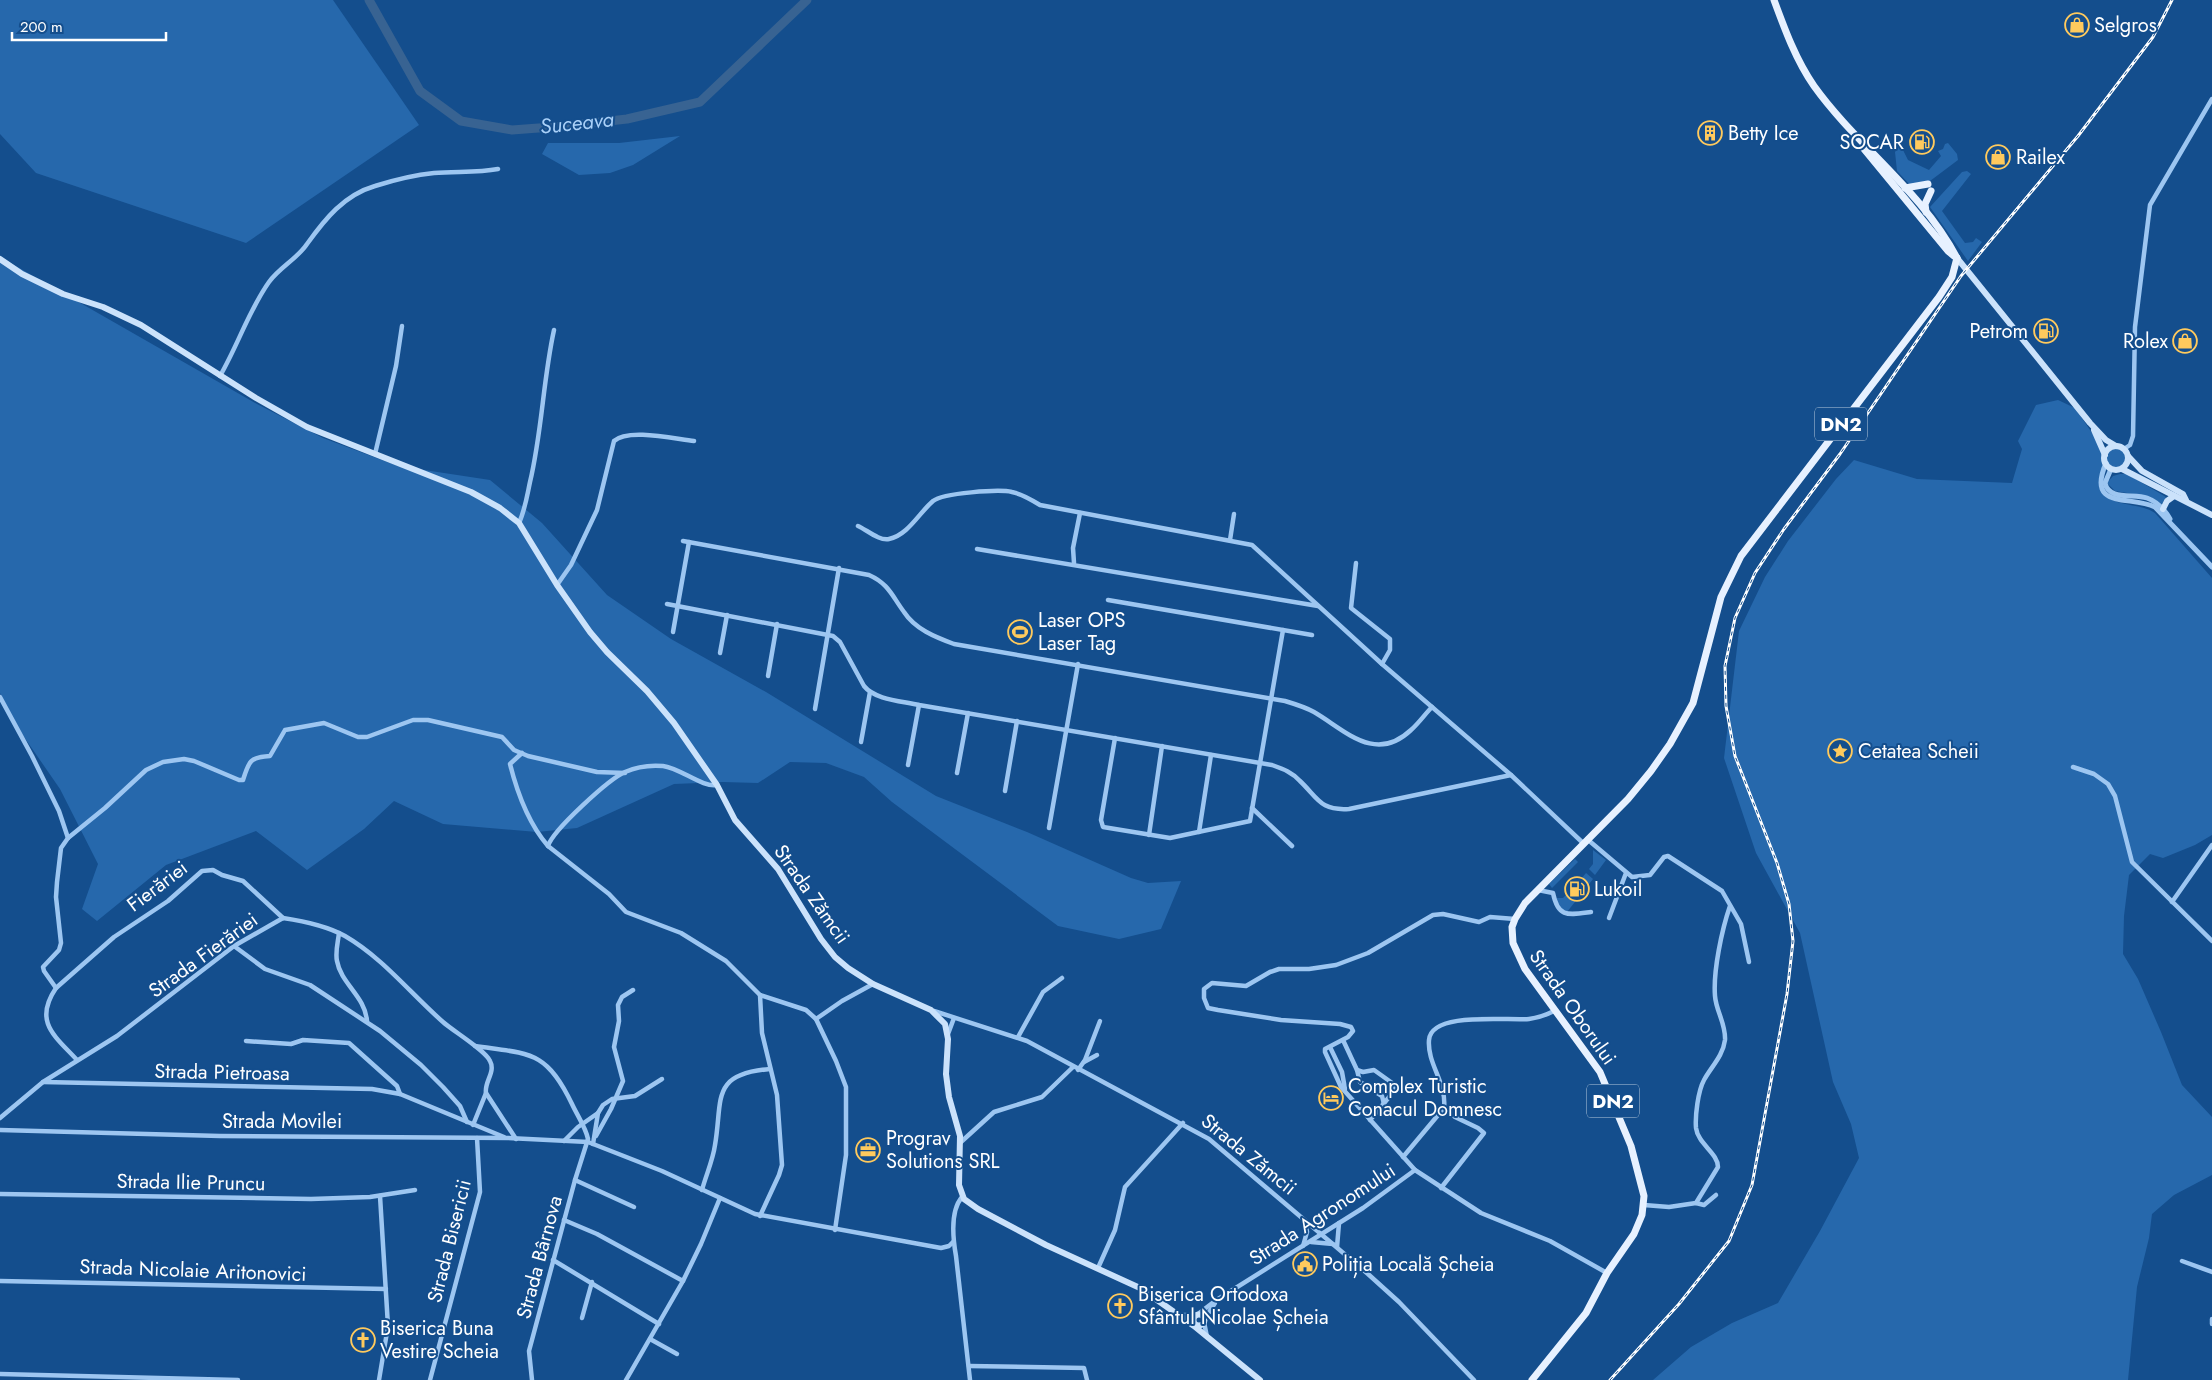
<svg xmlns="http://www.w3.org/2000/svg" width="2212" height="1380" viewBox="0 0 2212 1380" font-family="Jost,sans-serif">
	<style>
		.green { fill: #2668ac }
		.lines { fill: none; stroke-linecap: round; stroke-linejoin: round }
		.river { stroke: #386392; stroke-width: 9 }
		.minor { stroke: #9dc6f1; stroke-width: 4.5 }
		.tertiary { stroke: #9dc6f1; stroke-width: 5 }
		.secondary { stroke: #cbe2fb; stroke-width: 6 }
		.primary { stroke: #e7f1ff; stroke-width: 7 }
		.rail-casing { stroke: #fff; stroke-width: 3 }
		.rail { stroke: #144e8d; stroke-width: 1; stroke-dasharray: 4; stroke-linecap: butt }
		.labels { text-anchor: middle; stroke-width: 4; stroke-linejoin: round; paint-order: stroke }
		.shield { fill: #144e8d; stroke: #b8cadd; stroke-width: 1 }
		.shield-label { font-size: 19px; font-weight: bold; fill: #fff }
		.poi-label { font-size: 20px; fill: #fff; stroke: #144e8d; text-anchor: start }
		.street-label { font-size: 20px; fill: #fff; stroke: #144e8d }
		.water-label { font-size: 21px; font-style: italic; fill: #a9d0f8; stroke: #144e8d }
	</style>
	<rect width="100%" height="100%" fill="#144e8d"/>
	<g class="green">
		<polygon points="0,0 333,0 419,125 246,243 36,173 0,134"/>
		<polygon points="680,136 633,165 610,173 579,175 542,154 548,143 619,143"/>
		<polygon points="1948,143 1957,154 1958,160 1930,181 1911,186 1897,171 1895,152 1899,147 1902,148 1908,160 1929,170 1941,156 1938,151 1943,149 1945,144"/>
		<polygon points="1967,171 1971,174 1942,211 1965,243 1973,242 1976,238 1982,242 1968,261 1930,207 1962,172"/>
		<polygon points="0,257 257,404 323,438 398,466 490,480 542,523 607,595 671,639 766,692 936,796 1027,832 1131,878 1148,883 1181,881 1161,929 1119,939 1058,926 892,802 864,777 826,763 790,762 758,783 723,782 674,784 577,828 537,832 443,824 394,801 364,829 307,870 256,831 166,865 97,921 82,909 98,864 60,789 13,721 0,693"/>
		<path d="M2058,400L2075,408L2101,446L2105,496C2120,507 2140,503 2155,513L2212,578V835L2195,845L2163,858L2150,854L2129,875L2124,916L2123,954L2138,979L2161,1032L2182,1085L2212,1117V1175L2174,1195L2152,1214L2149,1238L2137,1287L2128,1380H1653L1691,1347L1732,1323L1778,1303L1820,1231L1859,1158L1851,1124L1833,1082L1800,933L1756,853L1724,758L1739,631L1765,577L1788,541L1836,479L1854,460L1917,479L2012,483L2022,449L2018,441L2036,405Z"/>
		<circle cx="2116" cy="458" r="12"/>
		<polygon points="2120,474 2127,474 2166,497 2162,504 2151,497 2115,491 2107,483 2113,476"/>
		<polygon points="1593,850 1606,860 1595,875 1589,869 1593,864"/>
		<polygon points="1575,859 1578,862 1552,888 1549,884"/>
		<polygon points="1586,873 1593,879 1567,912 1561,910 1556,898 1563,898 1567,894 1571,898 1585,887 1581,879"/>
	</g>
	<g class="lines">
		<polyline class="river" points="369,0 420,91 461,121 512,130 565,126 627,119 700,102 807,0"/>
		<g class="minor">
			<path d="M220,376C238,345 249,310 269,282C280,267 297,259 307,244C325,219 344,195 375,186C394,180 414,175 434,173C455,171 477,173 498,169"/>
			<polyline points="2124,449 2130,445 2133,436 2135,327 2150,205 2212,99"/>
			<polyline points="375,454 396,366 402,326"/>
			<path d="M519,523C525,510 527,496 530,482C542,432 543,380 554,330"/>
			<path d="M858,526C867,530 879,541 889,539C908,535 919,513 933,501C943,493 999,489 1012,492C1022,494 1032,500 1040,505L1252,545L1382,664L1511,775L1583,843"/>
			<polyline points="1230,540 1234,514"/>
			<path d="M683,541L869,575C889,584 892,596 904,612C915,629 935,637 954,644L1285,701C1295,704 1305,707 1314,712C1345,730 1375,764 1411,730C1419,723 1425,714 1432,707"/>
			<polyline points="977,549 1318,606"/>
			<polyline points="1074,563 1073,548 1080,513"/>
			<polyline points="1356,563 1351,608 1390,639 1390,650 1382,664"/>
			<path d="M557,585L571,565L597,510L614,441C628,428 675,439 694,441"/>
			<polyline points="1108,600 1312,635"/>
			<path d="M667,604L833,636L840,642L864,686C875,700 902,701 919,705L1272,765C1283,769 1292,772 1300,781C1318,798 1320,811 1349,809L1511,775"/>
			<polyline points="673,632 689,542"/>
			<polyline points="720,653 727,615"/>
			<polyline points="768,676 777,624"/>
			<polyline points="0,697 32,756 59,811 68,838"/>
			<polyline points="815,709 839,568"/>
			<polyline points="1115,738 1101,820 1103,827 1170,838 1250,821 1283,630"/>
			<polyline points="861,742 870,692"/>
			<path d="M522,753L510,764C517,792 529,824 548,846"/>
			<polyline points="908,765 919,705"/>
			<polyline points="2073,767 2094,774 2108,784 2115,796 2132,862 2212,941"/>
			<polyline points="957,773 968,713"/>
			<path d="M717,785C703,788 680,768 663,766C651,765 636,767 625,772C609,779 553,830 548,846L609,894L626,912L681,933L726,961L760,995L806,1010L816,1019L836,1061L846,1087V1155L835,1230"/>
			<polyline points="1005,791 1017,721"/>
			<polyline points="1252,808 1292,846"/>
			<polyline points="1049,828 1078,664"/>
			<polyline points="1199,832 1211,755"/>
			<polyline points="1149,835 1162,746"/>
			<polyline points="1587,839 1632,877 1650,875 1664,857 1668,856 1722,891 1741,924 1749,962"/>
			<path d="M1538,890L1553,893C1558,918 1568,915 1591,912"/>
			<polyline points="2172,902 2212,845"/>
			<polyline points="1609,918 1626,873"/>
			<polyline points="1515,919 1490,917 1479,922 1443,914 1433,915 1368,953 1336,965 1309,969 1279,969 1270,972 1246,986 1212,983 1204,989 1204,998 1208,1008 1218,1010 1281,1020 1340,1024 1351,1027 1353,1031 1348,1037 1325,1049 1325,1052 1341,1087 1415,1170 1481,1213 1550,1241 1607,1273"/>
			<path d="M339,933C338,942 335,952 337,961C341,984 365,996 367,1021"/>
			<polyline points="234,946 265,969 310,985 380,1031 421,1065 443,1087 460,1106 467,1122"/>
			<path d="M56,988L44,971L43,967L59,950L61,943L56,897L57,882L61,848L68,838L105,808L146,770L163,762L184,759L194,761L239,780H243C249,761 250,757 270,756L285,730L324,723L358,737H367L413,720H428L502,737L514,750L528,756L597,772L625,773"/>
			<polyline points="934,1011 1027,1041 1209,1139 1368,1274 1399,1302 1474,1380"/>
			<polyline points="816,1019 842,1001 873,984"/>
			<polyline points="948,1034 954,1018"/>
			<polyline points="1018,1037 1043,992 1062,978"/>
			<polyline points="1343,1040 1357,1070 1360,1082 1382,1096 1384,1104"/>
			<polyline points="246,1041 291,1044 303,1040 349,1043 397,1086 400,1094"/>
			<path d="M475,1046C530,1054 546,1050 572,1104C577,1115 586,1128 588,1139L575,1180L529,1351L532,1380"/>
			<polyline points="1330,1047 1342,1072 1345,1089"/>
			<path d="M77,1060C55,1036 33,1022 56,988L114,937L168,901L202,871L213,870L222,875L243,881L283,918"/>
			<polyline points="1084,1062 1097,1055"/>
			<polyline points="1078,1070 1085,1060 1100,1021"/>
			<polyline points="1357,1070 1363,1072 1374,1070 1395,1085 1390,1096 1370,1120"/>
			<polyline points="43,1082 372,1089 400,1094 504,1137"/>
			<path d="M0,1118L43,1082L117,1036L234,946L283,918C303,921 327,926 345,936C383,958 411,994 443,1022C453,1031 485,1050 490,1061C496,1072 484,1082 486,1093L516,1139"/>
			<polyline points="473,1125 486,1093"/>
			<polyline points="0,1130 220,1136 508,1138 588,1142 662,1171 755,1214 941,1248 949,1246 953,1242"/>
			<polyline points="596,1136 611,1109 623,1081 614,1047 619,1021 618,1005 622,997 633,990"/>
			<polyline points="564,1141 578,1127 598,1113"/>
			<polyline points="961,1142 994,1112 1042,1097 1073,1067"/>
			<polyline points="593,1144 598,1113 603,1105 612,1099 635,1096 662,1079"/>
			<path d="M1403,1157L1444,1108C1447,1083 1427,1064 1429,1040C1431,1011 1508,1021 1529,1019C1538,1018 1546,1015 1554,1011"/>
			<polyline points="575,1180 634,1207"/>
			<polyline points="1441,1188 1484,1133 1478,1128 1455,1117 1444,1108"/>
			<path d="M702,1190C706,1175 713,1160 715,1145C723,1099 710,1074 770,1069"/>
			<polyline points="0,1194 311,1199 370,1197 415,1190"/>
			<path d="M962,1197C950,1211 953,1239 956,1256L970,1380"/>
			<polyline points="1696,1203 1704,1205 1716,1195"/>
			<path d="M1644,1205L1669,1207L1696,1203L1718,1167C1718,1153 1698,1144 1696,1128C1695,1116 1698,1091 1704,1080C1711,1067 1723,1056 1725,1040C1726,1024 1716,1011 1715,996C1713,971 1722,929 1730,906"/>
			<polyline points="760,1216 779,1175 782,1165 777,1095 762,1033 760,995"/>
			<polyline points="564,1220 597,1234 683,1281"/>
			<polyline points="1311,1242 1333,1244"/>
			<polyline points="1303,1246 1307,1232 1305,1221"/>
			<polyline points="1337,1247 1339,1223"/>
			<polyline points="553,1260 659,1324"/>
			<polyline points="2182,1261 2212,1272"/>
			<polyline points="1098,1268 1115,1230 1125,1187 1183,1123"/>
			<polyline points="0,1281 386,1289"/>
			<polyline points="1198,1314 1215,1301 1363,1208 1415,1170"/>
			<polyline points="1180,1315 1196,1315"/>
			<polyline points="582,1318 592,1282"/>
			<polyline points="2212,1319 2212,1324"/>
			<polyline points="1204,1320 1215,1303"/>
			<polyline points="1204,1322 1207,1337"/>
			<polyline points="650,1339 677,1354"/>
			<polyline points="969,1366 1084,1368 1087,1380"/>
			<polyline points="0,1374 238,1380"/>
			<polyline points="379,1380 388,1326 380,1196"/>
			<polyline points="430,1380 480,1192 477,1138"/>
			<polyline points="626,1380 683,1281 701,1244 720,1198"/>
		</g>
		<g class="tertiary">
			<path d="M2106,463C2086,510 2130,495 2155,507L2212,567"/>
			<path d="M2111,469L2105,483C2109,501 2134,493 2147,498C2158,502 2165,510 2170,519"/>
		</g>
		<g class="secondary">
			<polyline points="1957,258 2090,423 2106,440 2116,446"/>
			<polyline points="0,259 22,274 63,294 103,307 141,325 256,398 307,427 471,492 500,508 519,523 557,585 590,632 607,652 647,691 674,723 717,785 735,820 778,869 821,939 835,957 848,968 873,984 931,1010 945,1024 948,1039 946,1074 949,1097 960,1136 959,1185 964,1199 978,1209 1046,1245 1140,1288 1194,1326 1260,1380"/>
			<polyline points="2094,430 2105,455"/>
			<circle cx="2116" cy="458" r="12"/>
			<polyline points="2128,456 2142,471 2183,494 2186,500"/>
			<polyline points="2122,469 2212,515"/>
			<polyline points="2163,509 2167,501 2174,496"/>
			<circle cx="1199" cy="1320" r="5.5"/>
		</g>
		<g class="primary">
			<path d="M1774,0C1785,30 1796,60 1814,86C1857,146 1922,191 1957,258"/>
			<polyline points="1864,149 1948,251 1954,256"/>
			<polyline points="1905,188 1928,184"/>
			<polyline points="1926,212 1925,204 1931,191"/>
			<polyline points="1532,1380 1586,1313 1607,1273 1634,1234 1642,1215 1644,1196 1631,1146 1600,1072 1525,969 1513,943 1512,927 1515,919 1525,903 1628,799 1651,771 1670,744 1693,703 1721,597 1741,556 1939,297 1952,277 1957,258"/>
		</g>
		<g class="rail-casing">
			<polyline id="rail" points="1610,1380 1679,1304 1729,1241 1752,1185 1787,994 1793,941 1789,904 1777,863 1735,756 1726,706 1725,666 1735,618 1755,573 1784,529 1840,454 1961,276 2078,136 2153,37 2172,0"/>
		</g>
		<use href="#rail" class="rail"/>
	</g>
	<defs>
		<g id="shop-ring" transform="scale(1.25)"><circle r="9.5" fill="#144e8d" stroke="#ffca5d" stroke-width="1.5"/><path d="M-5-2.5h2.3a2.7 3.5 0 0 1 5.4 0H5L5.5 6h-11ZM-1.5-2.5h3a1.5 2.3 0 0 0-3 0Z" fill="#ffca5d"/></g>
		<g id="building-ring" transform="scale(1.25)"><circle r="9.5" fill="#144e8d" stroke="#ffca5d" stroke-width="1.5"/><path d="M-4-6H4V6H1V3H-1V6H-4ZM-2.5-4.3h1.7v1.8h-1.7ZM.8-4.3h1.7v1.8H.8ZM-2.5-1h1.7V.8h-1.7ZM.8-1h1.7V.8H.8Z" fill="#ffca5d"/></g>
		<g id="fuel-ring" transform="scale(1.25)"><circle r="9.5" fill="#144e8d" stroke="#ffca5d" stroke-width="1.5"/><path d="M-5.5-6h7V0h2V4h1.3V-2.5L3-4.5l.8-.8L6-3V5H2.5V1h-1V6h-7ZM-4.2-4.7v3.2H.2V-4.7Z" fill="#ffca5d"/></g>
		<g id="stadium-ring" transform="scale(1.25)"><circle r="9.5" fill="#144e8d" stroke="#ffca5d" stroke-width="1.5"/><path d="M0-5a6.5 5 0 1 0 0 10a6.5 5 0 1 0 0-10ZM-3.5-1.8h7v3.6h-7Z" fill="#ffca5d"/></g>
		<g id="sight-ring" transform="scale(1.25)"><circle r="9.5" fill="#144e8d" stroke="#ffca5d" stroke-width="1.5"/><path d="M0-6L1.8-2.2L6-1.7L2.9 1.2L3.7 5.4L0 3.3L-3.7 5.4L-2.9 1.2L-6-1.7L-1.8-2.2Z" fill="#ffca5d"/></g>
		<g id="hotel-ring" transform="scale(1.25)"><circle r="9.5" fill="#144e8d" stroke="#ffca5d" stroke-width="1.5"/><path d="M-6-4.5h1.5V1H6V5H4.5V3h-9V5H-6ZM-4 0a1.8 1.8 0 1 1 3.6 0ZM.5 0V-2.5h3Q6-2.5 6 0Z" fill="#ffca5d"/></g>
		<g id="office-ring" transform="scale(1.25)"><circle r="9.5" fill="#144e8d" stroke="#ffca5d" stroke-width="1.5"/><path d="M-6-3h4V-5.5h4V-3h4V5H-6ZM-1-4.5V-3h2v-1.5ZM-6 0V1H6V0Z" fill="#ffca5d"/></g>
		<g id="civic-ring" transform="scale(1.25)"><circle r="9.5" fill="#144e8d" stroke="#ffca5d" stroke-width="1.5"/><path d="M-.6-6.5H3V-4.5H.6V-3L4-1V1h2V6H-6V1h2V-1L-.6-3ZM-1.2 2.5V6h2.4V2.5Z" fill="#ffca5d"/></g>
		<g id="church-ring" transform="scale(1.25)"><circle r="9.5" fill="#144e8d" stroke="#ffca5d" stroke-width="1.5"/><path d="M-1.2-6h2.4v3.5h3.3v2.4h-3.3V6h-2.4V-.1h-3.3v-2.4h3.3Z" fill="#ffca5d"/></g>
	</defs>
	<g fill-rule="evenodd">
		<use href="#shop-ring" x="2077" y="25"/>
		<use href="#building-ring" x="1710" y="133"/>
		<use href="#fuel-ring" x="1922" y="142"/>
		<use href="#shop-ring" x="1998" y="157"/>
		<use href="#fuel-ring" x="2046" y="331"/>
		<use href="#shop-ring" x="2185" y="341"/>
		<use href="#stadium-ring" x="1020" y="632"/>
		<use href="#sight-ring" x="1840" y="751"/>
		<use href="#fuel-ring" x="1577" y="889"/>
		<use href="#hotel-ring" x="1331" y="1098"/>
		<use href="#office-ring" x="868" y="1150"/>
		<use href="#civic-ring" x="1305" y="1264"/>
		<use href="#church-ring" x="1120" y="1306"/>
		<use href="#church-ring" x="363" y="1340"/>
	</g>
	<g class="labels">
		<g class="shield">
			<rect x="1815" y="407.5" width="52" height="33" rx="4"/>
			<rect x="1587" y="1084.5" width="52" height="33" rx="4"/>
		</g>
		<g class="shield-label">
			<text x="1841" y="431">DN2</text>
			<text x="1613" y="1108">DN2</text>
		</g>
		<g class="poi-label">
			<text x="2094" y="32">Selgros</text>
			<text x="1728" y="140">Betty Ice</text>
			<text x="1904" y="149" text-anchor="end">SOCAR</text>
			<text x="2016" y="164">Railex</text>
			<text x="2028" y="338" text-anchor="end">Petrom</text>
			<text x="2168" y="348" text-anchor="end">Rolex</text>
			<text x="1038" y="627">Laser OPS<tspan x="1038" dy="23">Laser Tag</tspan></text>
			<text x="1858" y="758">Cetatea Scheii</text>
			<text x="1594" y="896">Lukoil</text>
			<text x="1348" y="1093">Complex Turistic<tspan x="1348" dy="23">Conacul Domnesc</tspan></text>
			<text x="886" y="1145">Prograv<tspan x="886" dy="23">Solutions SRL</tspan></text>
			<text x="1322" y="1271">Poliția Locală Șcheia</text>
			<text x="1138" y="1301">Biserica Ortodoxa<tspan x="1138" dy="23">Sfântul Nicolae Șcheia</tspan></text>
			<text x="380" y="1335">Biserica Buna<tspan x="380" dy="23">Vestire Scheia</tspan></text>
		</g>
		<g class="street-label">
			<text transform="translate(157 886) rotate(-37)" y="7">Fierăriei</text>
			<text transform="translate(812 894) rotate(55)" y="7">Strada Zămcii</text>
			<text transform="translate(203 955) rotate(-36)" y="7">Strada Fierăriei</text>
			<text transform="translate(1573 1007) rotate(55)" y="7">Strada Oborului</text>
			<text transform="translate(222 1072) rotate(1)" y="7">Strada Pietroasa</text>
			<text x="282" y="1128">Strada Movilei</text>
			<text transform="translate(1249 1154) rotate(39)" y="7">Strada Zămcii</text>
			<text transform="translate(191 1182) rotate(1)" y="7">Strada Ilie Pruncu</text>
			<text transform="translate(1322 1214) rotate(-33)" y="7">Strada Agronomului</text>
			<text transform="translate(449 1241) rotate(-76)" y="7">Strada Bisericii</text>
			<text transform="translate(539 1257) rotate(-75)" y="7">Strada Bârnova</text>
			<text transform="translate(193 1270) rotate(2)" y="7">Strada Nicolaie Aritonovici</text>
		</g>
		<g class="water-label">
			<text transform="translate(577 123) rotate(-6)" y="7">Suceava</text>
		</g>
	</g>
	<path d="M12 32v8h154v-8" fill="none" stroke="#ffffff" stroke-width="2.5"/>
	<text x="20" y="32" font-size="15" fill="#ffffff" stroke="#144e8d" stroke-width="4" paint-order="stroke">200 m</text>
</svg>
